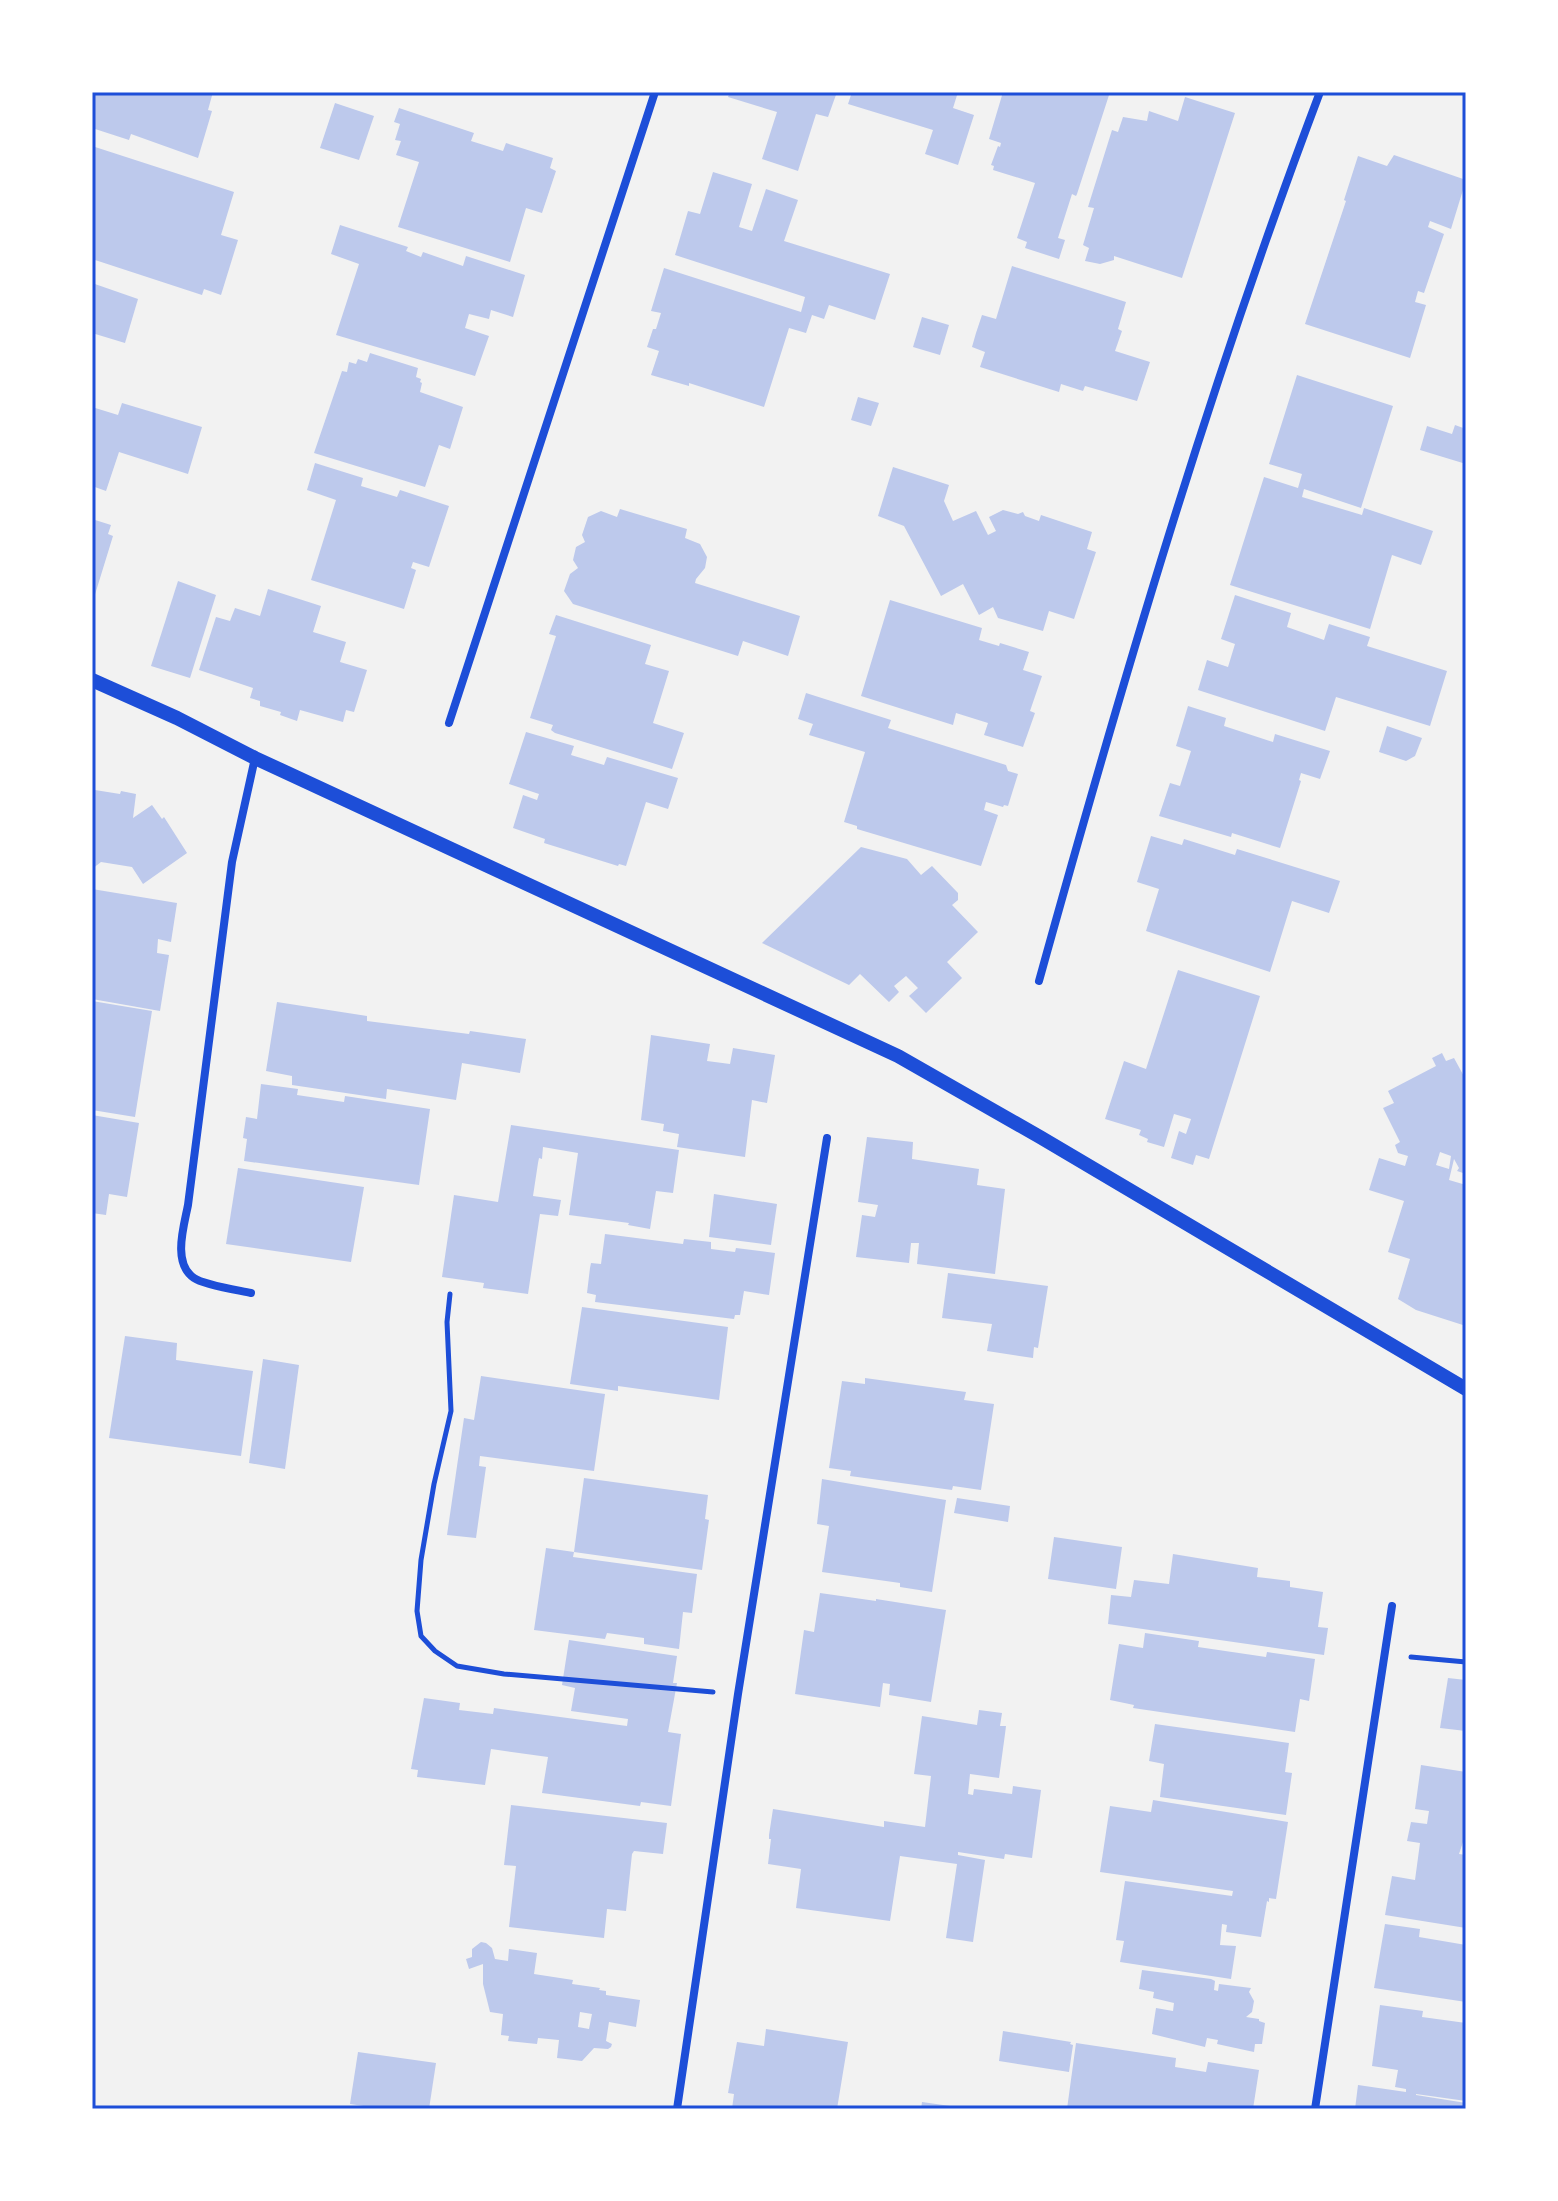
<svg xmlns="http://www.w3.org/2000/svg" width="1558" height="2201" viewBox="0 0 1558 2201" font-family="'PT Serif',serif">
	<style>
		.building { fill: #bdc9ec; fill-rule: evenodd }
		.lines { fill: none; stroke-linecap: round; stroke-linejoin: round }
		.path { stroke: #1d4ed8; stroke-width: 5 }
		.minor { stroke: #1d4ed8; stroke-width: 8 }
		.tertiary { stroke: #1d4ed8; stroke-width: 14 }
		.neatline { fill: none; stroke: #1d4ed8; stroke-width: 3 }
	</style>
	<rect width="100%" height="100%" fill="#f2f2f2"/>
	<g class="building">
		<polygon points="92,92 213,92 208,110 212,111 198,158 131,134 129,140 92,128 92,113 95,103 92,102"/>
		<polygon points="730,92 837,92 828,117 816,114 798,171 762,159 777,112 728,97"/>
		<polygon points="852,92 958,92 953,108 974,115 958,165 925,154 933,130 848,104"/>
		<polygon points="1003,92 1110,92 1077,194 1076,196 1072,194 1058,238 1065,240 1059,259 1025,248 1027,242 1017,238 1035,183 993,170 994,166 991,165 998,146 1000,147 1001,143 989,139"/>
		<polygon points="1185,97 1235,113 1182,278 1114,256 1114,260 1100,264 1085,261 1089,248 1083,245 1094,208 1088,207 1112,130 1118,132 1123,117 1147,121 1149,111 1178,121"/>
		<polygon points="335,103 374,116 359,160 320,148"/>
		<polygon points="399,108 474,133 471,141 503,151 506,143 553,158 550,168 556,171 542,213 526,208 510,262 398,227 419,162 396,155 401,141 395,140 400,124 394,122"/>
		<polygon points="92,146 234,192 221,235 238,240 221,295 204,289 202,295 92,259"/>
		<polygon points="1394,155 1466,180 1451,229 1430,221 1428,227 1444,234 1424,293 1418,291 1415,302 1426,305 1410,358 1305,324 1346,201 1344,200 1358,156 1387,166"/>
		<polygon points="713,172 752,184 739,227 752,231 766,189 798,200 784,241 890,274 875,320 829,305 824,319 812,315 806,333 789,328 764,407 689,383 689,386 651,375 659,351 647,347 653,329 656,329 661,313 651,311 664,268 801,312 805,297 675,255 688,211 700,214"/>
		<polygon points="340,225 408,247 406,251 421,257 423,252 463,266 466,256 525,275 513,317 491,310 489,319 469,314 465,328 489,336 475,376 336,335 359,264 331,254"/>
		<polygon points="1012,266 1126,302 1118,329 1122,331 1115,351 1150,362 1137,401 1085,386 1083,391 1061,384 1059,392 980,367 985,352 972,347 976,333 982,315 996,319"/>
		<polygon points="92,283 138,299 125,343 92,333"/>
		<polygon points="922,317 949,325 940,355 913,347"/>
		<polygon points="370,353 418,368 416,377 421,379 420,382 422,383 420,392 463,407 450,449 439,445 425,487 314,453 342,371 347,372 349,362 356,364 358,359 367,362"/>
		<polygon points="1297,375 1393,406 1361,508 1304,489 1302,497 1362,515 1364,508 1433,531 1421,565 1392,555 1370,629 1230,585 1264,477 1298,488 1302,474 1269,464"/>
		<polygon points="858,397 879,403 871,426 851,420"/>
		<polygon points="122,403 202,427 188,474 119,452 106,491 92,486 92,407 118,415"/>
		<polygon points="1455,425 1466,429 1466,464 1420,450 1427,426 1452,434"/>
		<polygon points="315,463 363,478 361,486 397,497 400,490 449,506 429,567 413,562 411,568 416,570 404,609 311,580 336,500 307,490"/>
		<polygon points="893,467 949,485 944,501 953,521 976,511 988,535 996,531 989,517 1003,510 1018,514 1023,512 1025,516 1039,521 1041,515 1092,532 1087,549 1096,552 1074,619 1049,611 1043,631 998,618 993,607 979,615 963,584 941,596 904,526 878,516"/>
		<polygon points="620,509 687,529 685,538 700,544 707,557 705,568 696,579 695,583 800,616 788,656 743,641 738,656 573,604 564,591 570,574 578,568 573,560 576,547 585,542 582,535 588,517 601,511 617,517"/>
		<polygon points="92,519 111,525 108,534 113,536 93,601"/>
		<polygon points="178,581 216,595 190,678 151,666"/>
		<polygon points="268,589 321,606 313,632 346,642 340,662 367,670 354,712 346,710 343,722 300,710 297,721 280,715 281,712 260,706 260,701 250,698 253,688 199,670 216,617 230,621 235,608 260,616"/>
		<polygon points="1235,595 1291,613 1287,627 1324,640 1329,624 1370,637 1367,646 1447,671 1430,726 1336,697 1325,731 1198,690 1207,660 1228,667 1235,644 1221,639"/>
		<polygon points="890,600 982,628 979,640 999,646 1000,643 1029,652 1023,670 1042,676 1030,711 1035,713 1023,747 984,735 988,723 956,713 953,725 861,696"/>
		<polygon points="556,615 651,645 645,664 669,671 653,723 684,733 672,769 555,733 551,730 553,725 530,718 556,636 549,634"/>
		<polygon points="806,693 891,720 888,728 1006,765 1008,771 1018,774 1008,806 1004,805 1003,807 986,802 984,810 998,815 981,866 857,829 857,826 844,822 865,752 809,735 813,724 798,719"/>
		<polygon points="1188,706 1226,718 1224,726 1273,742 1275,734 1330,751 1320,779 1301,773 1299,780 1301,781 1280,848 1232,833 1231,837 1159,816 1170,783 1180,786 1191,751 1176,746"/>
		<polygon points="1387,726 1422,738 1415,756 1406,761 1379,752"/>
		<polygon points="526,732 574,746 571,755 604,765 607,757 678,778 668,809 646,802 626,866 619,864 618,866 544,843 545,839 513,828 523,795 537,800 539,794 509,784"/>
		<polygon points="92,786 95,790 120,794 121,791 136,794 133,818 152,805 162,819 164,817 187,853 143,884 132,867 101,862 92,869"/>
		<polygon points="1151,836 1182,845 1184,839 1235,855 1237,849 1340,881 1329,913 1292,901 1270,972 1146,931 1159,889 1137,882"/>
		<polygon points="861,847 907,859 921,875 932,866 958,893 958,900 952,905 978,932 947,962 962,978 926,1013 909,996 918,988 906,976 894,986 899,992 889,1002 860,974 849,985 762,943"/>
		<polygon points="92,889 177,903 171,942 158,939 157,953 169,955 160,1011 92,999"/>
		<polygon points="1178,970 1260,996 1209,1159 1196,1155 1193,1165 1171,1158 1179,1131 1186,1134 1191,1119 1174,1114 1164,1147 1147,1142 1148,1139 1139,1135 1141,1130 1105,1119 1124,1061 1146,1069"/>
		<polygon points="92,1001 152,1011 135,1117 92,1110"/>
		<polygon points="277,1002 367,1016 367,1021 469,1034 470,1031 526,1039 520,1073 462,1063 456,1100 387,1089 386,1099 292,1085 292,1076 266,1071"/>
		<polygon points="651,1035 710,1044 707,1061 730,1064 733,1048 775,1055 767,1103 752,1100 745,1157 677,1147 679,1134 663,1131 664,1124 641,1120"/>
		<path d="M1442,1053L1446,1061L1454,1058L1466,1080V1174L1457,1171L1459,1168L1454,1159L1449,1180L1466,1185V1326L1416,1310L1398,1299L1410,1259L1388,1252L1404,1201L1369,1190L1379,1158L1405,1166L1408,1156L1398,1153L1395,1145L1400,1142L1383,1108L1394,1103L1388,1091L1436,1066L1432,1058ZM1440,1152L1451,1156L1449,1169L1436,1165Z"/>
		<polygon points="261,1084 298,1089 297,1095 344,1102 345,1096 430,1109 419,1185 244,1161 247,1139 243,1138 246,1117 257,1119"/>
		<polygon points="92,1115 139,1123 127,1197 109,1194 106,1215 92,1213"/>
		<polygon points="511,1125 679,1150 673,1193 656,1191 650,1229 628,1225 629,1223 569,1215 578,1153 543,1147 542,1159 539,1158 538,1163 533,1196 561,1200 558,1216 540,1214 528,1294 483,1288 484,1283 442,1277 454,1195 498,1202"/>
		<polygon points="867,1137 913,1142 912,1159 979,1169 977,1185 1005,1189 995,1274 917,1264 919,1243 911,1243 909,1263 856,1257 862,1215 875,1217 878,1205 858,1202"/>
		<polygon points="238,1168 364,1187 351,1262 226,1244"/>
		<polygon points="714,1194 777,1204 771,1245 709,1237"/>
		<polygon points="605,1234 683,1244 684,1239 711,1242 711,1249 735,1252 736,1248 775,1253 769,1295 744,1291 740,1315 735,1315 734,1319 595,1302 596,1295 587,1293 590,1268 591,1263 601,1264"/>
		<polygon points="948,1273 1048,1286 1038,1348 1034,1347 1033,1358 987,1351 992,1324 942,1318"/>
		<polygon points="582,1307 728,1327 719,1400 618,1386 618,1391 570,1384"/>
		<polygon points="125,1336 177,1343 176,1360 253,1371 241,1456 109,1438"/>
		<polygon points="263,1359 299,1365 285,1469 249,1463"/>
		<polygon points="481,1376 605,1394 594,1471 480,1456 479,1466 486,1467 476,1538 447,1535 464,1418 474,1420"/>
		<polygon points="865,1378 966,1392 964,1400 994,1404 981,1490 953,1486 952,1490 850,1476 851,1471 829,1468 842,1381 865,1384"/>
		<polygon points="584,1478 708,1495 705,1519 709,1520 702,1570 574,1552"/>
		<polygon points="822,1479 946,1500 932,1592 900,1587 900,1583 822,1572 829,1526 817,1524"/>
		<polygon points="957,1498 1010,1506 1008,1522 954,1513"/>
		<polygon points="1054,1537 1122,1547 1116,1589 1048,1579"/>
		<polygon points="546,1548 574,1552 573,1557 697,1574 692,1613 683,1612 679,1649 644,1644 644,1638 607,1633 605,1639 534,1630"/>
		<polygon points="1173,1554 1258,1568 1257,1577 1290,1581 1290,1587 1323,1592 1318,1627 1328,1628 1324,1655 1108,1624 1111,1595 1131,1597 1134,1580 1169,1584"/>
		<polygon points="820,1593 876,1601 876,1599 946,1610 931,1702 889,1695 890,1684 883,1683 880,1707 795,1694 804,1630 814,1632"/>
		<polygon points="1145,1633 1199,1641 1198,1647 1266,1657 1267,1652 1315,1659 1309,1701 1300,1699 1295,1732 1133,1708 1134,1705 1110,1700 1119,1644 1143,1648"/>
		<polygon points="569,1640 677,1656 673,1683 677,1683 668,1732 681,1734 671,1806 641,1802 640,1806 542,1793 548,1757 491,1749 485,1785 417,1777 418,1770 411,1769 424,1698 460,1703 459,1710 493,1714 494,1708 627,1726 628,1719 571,1711 575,1688 562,1685"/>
		<polygon points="1448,1678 1466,1680 1466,1731 1440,1728"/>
		<polygon points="979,1710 1002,1713 1000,1726 1006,1726 1005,1734 999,1778 970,1774 968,1794 973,1795 974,1789 1012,1794 1013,1786 1041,1790 1032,1858 1005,1854 1004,1859 958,1852 958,1855 985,1860 973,1942 946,1938 957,1864 900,1856 890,1921 796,1908 801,1869 768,1864 771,1839 769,1839 769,1835 773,1809 884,1827 884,1821 925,1827 931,1776 914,1774 922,1716 977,1725"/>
		<polygon points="1155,1724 1289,1743 1285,1772 1292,1773 1286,1815 1160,1797 1164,1764 1149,1761"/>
		<polygon points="1421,1765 1466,1772 1466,1842 1463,1842 1459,1854 1466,1855 1466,1928 1385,1915 1392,1876 1415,1880 1420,1843 1407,1841 1411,1822 1427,1824 1429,1811 1415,1809"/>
		<polygon points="1153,1800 1288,1822 1276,1899 1269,1898 1269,1902 1267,1901 1261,1937 1226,1932 1227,1925 1222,1924 1220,1945 1236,1946 1231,1979 1120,1962 1124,1941 1116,1940 1125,1881 1232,1896 1233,1891 1100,1872 1110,1806 1151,1812"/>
		<polygon points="511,1805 667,1823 663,1854 634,1851 632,1854 626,1911 607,1909 604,1938 509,1927 516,1866 504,1865"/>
		<polygon points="1385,1924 1420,1929 1419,1937 1466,1945 1466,2002 1374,1988"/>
		<path d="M481,1942L486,1943L492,1948L495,1959L508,1961L509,1949L537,1953L534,1974L573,1980L572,1984L600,1988L599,1990L606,1991V1995L640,2000L636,2027L609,2022L606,2041L612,2044L611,2047L608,2049L594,2048L582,2061L557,2058L559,2040L538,2038L537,2044L508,2041L509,2036L501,2035L503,2014L490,2012L483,1984V1964L469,1969L466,1959L472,1957V1949ZM580,2012L592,2014L589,2029L578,2027Z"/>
		<polygon points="1142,1970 1211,1979 1215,1981 1214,1990 1218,1991 1219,1984 1251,1988 1249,1992 1254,2001 1252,2012 1246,2017 1259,2019 1259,2021 1265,2023 1262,2044 1255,2044 1254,2052 1217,2044 1218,2040 1207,2038 1205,2047 1152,2034 1156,2008 1173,2011 1174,2003 1153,1998 1154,1992 1139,1989"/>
		<polygon points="1380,2005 1423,2011 1422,2017 1466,2023 1466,2101 1416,2094 1416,2095 1466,2103 1466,2109 1355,2109 1358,2085 1406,2092 1406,2089 1395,2087 1398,2070 1372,2066"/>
		<polygon points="766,2029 848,2042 837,2109 732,2109 734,2094 728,2093 737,2042 764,2046"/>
		<polygon points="1003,2031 1071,2042 1070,2044 1073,2045 1069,2072 999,2061"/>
		<polygon points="1076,2043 1176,2058 1175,2067 1206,2072 1208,2062 1259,2070 1253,2109 1067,2109"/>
		<polygon points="358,2052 436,2063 429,2109 384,2109 350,2104"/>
		<polygon points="922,2102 957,2107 957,2109 921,2109"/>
	</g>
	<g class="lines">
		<g class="path">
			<polyline points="450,1294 447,1322 451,1411 434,1484 421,1560 417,1611 421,1636 435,1651 457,1666 504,1674 713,1692"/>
			<polyline points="1411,1657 1466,1662"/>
		</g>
		<g class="minor">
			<polyline points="449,723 655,92"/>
			<path d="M1039,981C1122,682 1210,383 1320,92"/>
			<path d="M251,1293C237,1290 204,1285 194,1278C172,1263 184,1226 188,1205L232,862L255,758"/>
			<polyline points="677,2109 738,1694 827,1138"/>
			<polyline points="1315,2109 1392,1606"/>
		</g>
		<polyline class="tertiary" points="92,680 177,718 255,758 898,1056 1040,1137 1466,1389"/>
	</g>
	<rect width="1558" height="2201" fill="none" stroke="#ffffff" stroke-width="188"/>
	<rect x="94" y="94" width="1370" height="2013" class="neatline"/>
</svg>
